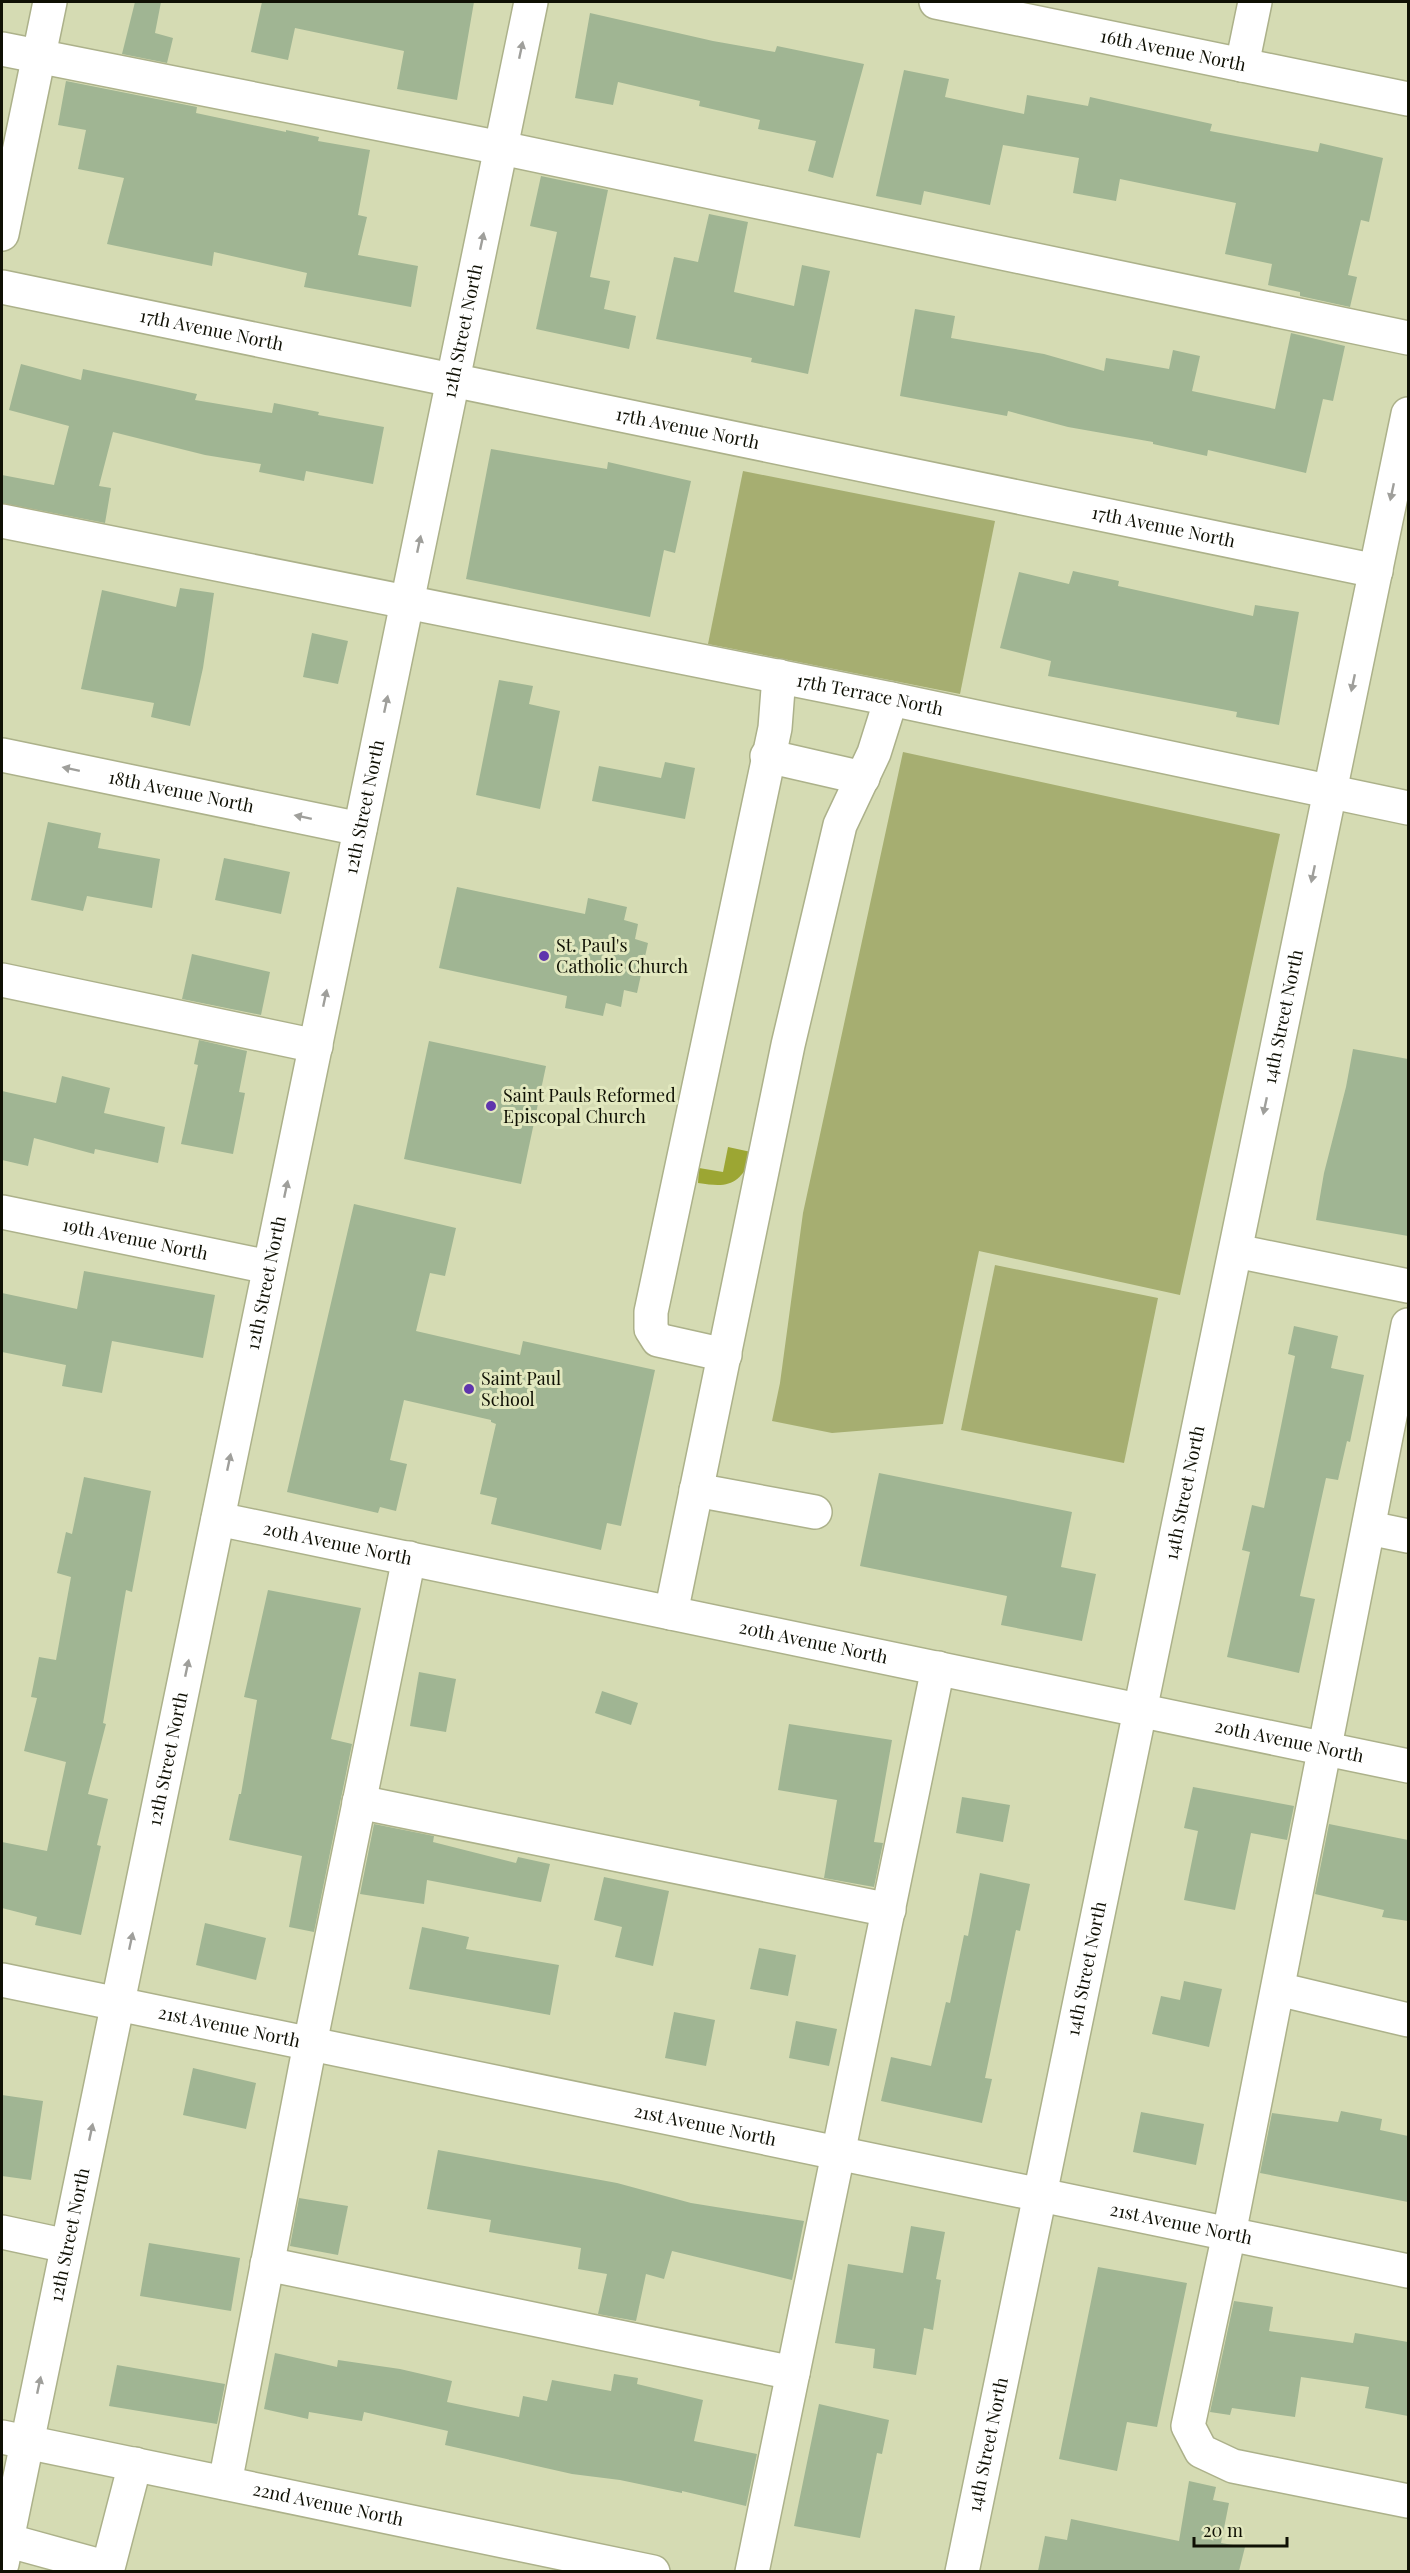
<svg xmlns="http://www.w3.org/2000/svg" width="1410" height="2573" viewBox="0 0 1410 2573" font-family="'Playfair Display',serif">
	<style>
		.green { fill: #a6ae71 }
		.forest { fill: #9ca633 }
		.building { fill: #a0b593 }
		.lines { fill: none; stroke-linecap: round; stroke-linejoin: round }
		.minor-casing { stroke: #acb18a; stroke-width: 36 }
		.major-casing { stroke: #acb18a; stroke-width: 36 }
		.minor { stroke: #fff; stroke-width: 33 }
		.major { stroke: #fff; stroke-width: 33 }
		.oneway { fill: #9f9f9b }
		.poi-dot { fill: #5f35ad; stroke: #e2e8bf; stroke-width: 2 }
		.labels { text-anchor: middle; stroke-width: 6; stroke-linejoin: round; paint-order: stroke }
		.street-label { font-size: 18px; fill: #0f1004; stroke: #e2e8bf }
		.poi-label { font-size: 18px; fill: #0f1004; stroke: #e2e8bf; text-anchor: start }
	</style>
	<rect width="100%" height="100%" fill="#d5dbb3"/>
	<g class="green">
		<polygon points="743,471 995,521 960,694 708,644"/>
		<polygon points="903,752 1280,834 1180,1295 979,1251 943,1424 832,1433 772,1421 780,1383 803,1213"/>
		<polygon points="995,1265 1158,1298 1124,1463 961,1430"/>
	</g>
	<path class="forest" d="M728,1147L751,1152L754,1157C737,1185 730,1188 698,1183L699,1168L723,1172Z"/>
	<g class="building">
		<polygon points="135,2 161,2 155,33 173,38 167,63 122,54"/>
		<polygon points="262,2 474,2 457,100 397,89 404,51 295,28 288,60 251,52"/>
		<polygon points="590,13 713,41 775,52 777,46 864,64 833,178 808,171 816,141 758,129 760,120 699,106 700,101 618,82 613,105 575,98"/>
		<polygon points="904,70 949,79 945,97 1024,114 1027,95 1088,106 1090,97 1212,124 1210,131 1318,152 1320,143 1383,158 1369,222 1361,220 1348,275 1357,277 1350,307 1300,296 1300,292 1268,285 1272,264 1225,254 1236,203 1120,179 1116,201 1073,193 1079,158 1003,145 990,205 924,191 921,205 876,196"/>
		<polygon points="66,81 197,107 196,113 286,132 286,130 319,137 318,141 370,150 358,215 367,217 358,255 418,266 411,307 304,287 307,273 214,252 212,266 107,244 124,178 78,169 86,130 58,125"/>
		<polygon points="541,176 608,190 590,277 610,281 604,309 636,316 629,349 536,329 557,232 530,226"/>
		<polygon points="709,214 748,222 734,292 794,306 802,265 830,271 808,374 751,362 752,358 656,339 674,257 698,262"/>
		<polygon points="915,309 955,316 951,338 1044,354 1104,371 1106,358 1169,369 1173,350 1200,356 1192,391 1275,409 1291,333 1345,346 1333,401 1323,399 1306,473 1208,450 1207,456 1153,444 1153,442 1068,427 1008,411 1007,416 900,396"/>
		<polygon points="21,364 81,380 83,369 197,394 195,400 272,413 274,403 319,412 318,415 384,427 373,484 306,471 304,481 259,472 261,464 205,455 113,432 99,486 111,488 105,523 2,503 2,475 54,485 69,426 9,410"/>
		<polygon points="491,449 607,469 608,462 691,481 675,553 664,550 650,617 466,579"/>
		<polygon points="1073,571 1119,581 1118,586 1253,616 1255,605 1299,612 1279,725 1236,717 1237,712 1048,676 1051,661 1000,648 1019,572 1069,584"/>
		<polygon points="180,588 214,593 203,668 190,726 151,717 154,703 81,689 102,590 176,607"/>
		<polygon points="312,633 348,641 338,684 303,677"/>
		<polygon points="499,680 533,686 529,704 560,711 540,809 476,795"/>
		<polygon points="665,762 695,768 685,819 592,801 599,766 661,778"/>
		<polygon points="48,822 101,833 98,848 160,859 152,908 87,896 83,911 31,900"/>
		<polygon points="224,858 290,872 281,914 215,900"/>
		<polygon points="457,887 585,914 588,898 627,907 624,920 638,924 635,939 648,943 637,993 624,990 621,1007 606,1003 603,1016 565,1008 567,996 439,968"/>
		<polygon points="192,954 270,972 261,1015 182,999"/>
		<polygon points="199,1040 247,1051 239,1092 245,1093 233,1154 181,1144 198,1065 194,1064"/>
		<polygon points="429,1041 546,1066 521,1184 404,1159"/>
		<polygon points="1353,1049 1408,1059 1408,1236 1316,1220 1324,1173 1346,1087"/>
		<polygon points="62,1076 110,1088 104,1113 165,1127 158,1163 95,1149 94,1154 34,1138 28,1166 2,1160 2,1091 56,1103"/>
		<polygon points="354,1204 456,1228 445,1276 430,1273 416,1331 520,1355 523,1341 655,1370 621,1526 607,1523 601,1550 491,1524 497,1498 480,1494 496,1424 491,1422 491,1420 404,1400 390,1460 407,1464 396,1511 380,1507 378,1513 287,1492"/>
		<polygon points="84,1271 215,1295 203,1358 112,1341 102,1393 62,1386 66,1365 2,1352 2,1293 77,1309"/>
		<polygon points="1294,1326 1338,1336 1331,1368 1364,1375 1350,1442 1347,1441 1338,1480 1326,1478 1300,1596 1315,1599 1299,1673 1227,1657 1250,1552 1242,1550 1252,1505 1264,1508 1281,1426 1295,1356 1288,1354"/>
		<polygon points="879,1473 1072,1512 1061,1567 1096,1574 1082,1641 1001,1625 1007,1596 860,1566"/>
		<polygon points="84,1477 151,1491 132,1592 126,1590 103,1723 106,1724 88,1794 108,1799 97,1845 101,1846 81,1935 35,1925 37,1917 2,1908 2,1842 47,1851 66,1762 24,1751 37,1698 31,1697 39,1657 56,1660 71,1577 57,1573 66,1532 72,1534"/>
		<polygon points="268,1590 361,1608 331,1739 352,1744 314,1932 289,1927 302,1856 229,1840 239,1794 241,1794 257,1700 244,1697"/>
		<polygon points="419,1672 456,1679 446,1732 410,1726"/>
		<polygon points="602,1691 638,1703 631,1725 595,1713"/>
		<polygon points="789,1724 892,1740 874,1842 883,1843 874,1887 824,1878 837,1800 778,1790"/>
		<polygon points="1193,1787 1294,1806 1287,1840 1251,1833 1235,1910 1184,1900 1198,1831 1184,1828"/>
		<polygon points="962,1797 1010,1805 1003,1842 956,1833"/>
		<polygon points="374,1824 434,1836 433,1842 516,1863 518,1857 550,1864 541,1902 427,1880 424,1904 360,1894"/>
		<polygon points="1329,1824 1408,1840 1408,1921 1382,1917 1384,1910 1315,1894"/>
		<polygon points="980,1873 1030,1884 1020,1931 1016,1930 985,2078 992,2079 982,2123 881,2101 891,2057 931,2066 946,2002 950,2003 964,1935 968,1936"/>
		<polygon points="604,1877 669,1891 653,1966 615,1957 622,1927 594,1920"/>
		<polygon points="205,1923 266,1938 256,1980 196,1965"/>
		<polygon points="422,1927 469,1937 466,1949 559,1965 550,2015 409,1989"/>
		<polygon points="759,1948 796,1955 788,1996 750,1989"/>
		<polygon points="1184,1981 1222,1989 1209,2047 1152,2034 1161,1996 1180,2000"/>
		<polygon points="674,2012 715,2020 706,2066 665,2058"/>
		<polygon points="796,2021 837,2029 829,2066 789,2058"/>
		<polygon points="193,2068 256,2083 246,2129 183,2115"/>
		<polygon points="2,2095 43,2101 31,2180 2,2176"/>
		<polygon points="1341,2111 1382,2119 1380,2130 1408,2136 1408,2202 1260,2173 1272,2113 1338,2122"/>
		<polygon points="1141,2112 1204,2124 1196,2165 1133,2152"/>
		<polygon points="438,2150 617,2183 691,2203 804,2221 792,2280 672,2251 664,2279 646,2274 636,2321 598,2314 607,2274 578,2269 581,2248 489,2232 491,2220 427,2209"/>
		<polygon points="299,2198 348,2206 338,2255 290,2246"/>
		<polygon points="911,2226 945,2232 936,2279 941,2280 933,2330 924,2328 916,2375 873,2368 875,2349 835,2343 848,2264 903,2273"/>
		<polygon points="149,2243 240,2258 231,2311 140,2296"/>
		<polygon points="1098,2267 1187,2283 1157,2427 1127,2422 1117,2471 1059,2459"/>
		<polygon points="1234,2301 1273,2307 1269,2331 1353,2343 1355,2333 1408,2342 1408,2416 1365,2408 1369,2387 1301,2377 1295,2417 1232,2408 1230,2415 1210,2412"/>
		<polygon points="275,2353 337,2367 338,2360 400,2369 452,2381 447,2402 519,2417 523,2396 547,2401 552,2380 611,2391 614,2374 638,2378 637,2384 703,2400 694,2441 757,2454 746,2506 682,2491 682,2493 620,2480 572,2474 445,2445 448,2431 364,2412 362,2421 309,2412 308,2419 264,2409"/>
		<polygon points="117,2365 225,2384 217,2424 109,2406"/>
		<polygon points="819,2404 889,2420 882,2454 877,2453 860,2538 794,2526"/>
		<polygon points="1189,2481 1216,2487 1213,2500 1229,2503 1221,2543 1245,2547 1239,2571 1038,2571 1045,2536 1067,2540 1071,2519 1179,2541"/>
	</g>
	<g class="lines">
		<g class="minor-casing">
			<g id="minor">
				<path id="s1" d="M936,2L1408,99"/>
				<polyline points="2,49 501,148 1408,338"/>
				<polyline points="1242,65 1255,2"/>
				<polyline points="2,234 50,2"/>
				<path id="s2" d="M2,287L1376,571"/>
				<path id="s3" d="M2,521L891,699L1408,808"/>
				<path id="s4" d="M2,755L360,829"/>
				<polyline points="767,756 863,778"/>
				<polyline points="2,980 316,1046"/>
				<path id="s5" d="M2,1212L269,1267"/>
				<polyline points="1236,1251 1408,1286"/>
				<polyline points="1408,1325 1229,2234 1188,2426 1201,2451 1233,2466 1408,2501"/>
				<polyline points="725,1355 658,1340 651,1329 651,1312 775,728 779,676"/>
				<polyline points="696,1490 815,1512"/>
				<path id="s6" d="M218,1519L1408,1766"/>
				<polyline points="1369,1528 1408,1536"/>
				<polyline points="671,1613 788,1045 840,825 874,753 891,699"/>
				<polyline points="359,1802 889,1910"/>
				<path id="s7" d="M2,1980L1408,2271"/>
				<polyline points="1278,1989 1408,2020"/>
				<polyline points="2,2232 67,2246"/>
				<polyline points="267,2264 793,2373"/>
				<polyline points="225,2483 310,2044 409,1558"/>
				<polyline points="6,2540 108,2568 135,2464"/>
				<path id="s8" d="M2,2564L531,2"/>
				<polyline points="752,2572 938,1668"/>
				<path id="s9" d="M962,2572L1408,414"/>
			</g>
		</g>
		<g class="major-casing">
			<g id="major">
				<path id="s10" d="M2,2437L653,2572"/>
			</g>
		</g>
		<use href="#minor" class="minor"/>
		<use href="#major" class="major"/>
	</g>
	<defs><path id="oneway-solid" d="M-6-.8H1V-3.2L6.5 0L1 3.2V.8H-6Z" transform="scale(1.5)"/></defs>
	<g class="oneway">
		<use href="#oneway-solid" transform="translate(521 50) rotate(-78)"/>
		<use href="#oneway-solid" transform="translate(482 241) rotate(-78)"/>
		<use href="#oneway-solid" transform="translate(1392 492) rotate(102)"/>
		<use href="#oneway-solid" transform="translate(419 544) rotate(-78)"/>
		<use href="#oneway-solid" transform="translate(1353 683) rotate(102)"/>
		<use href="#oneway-solid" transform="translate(386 704) rotate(-78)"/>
		<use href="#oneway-solid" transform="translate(71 769) rotate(-168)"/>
		<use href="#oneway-solid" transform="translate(303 817) rotate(-168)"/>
		<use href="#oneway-solid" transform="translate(1313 874) rotate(102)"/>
		<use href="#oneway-solid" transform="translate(325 998) rotate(-78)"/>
		<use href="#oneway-solid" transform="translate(1265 1106) rotate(102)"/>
		<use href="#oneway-solid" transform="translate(286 1189) rotate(-78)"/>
		<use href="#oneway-solid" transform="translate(229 1462) rotate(-78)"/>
		<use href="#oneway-solid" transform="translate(187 1668) rotate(-78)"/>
		<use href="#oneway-solid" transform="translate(131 1941) rotate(-78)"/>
		<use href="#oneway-solid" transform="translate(91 2132) rotate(-78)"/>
		<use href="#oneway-solid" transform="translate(39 2385) rotate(-78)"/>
	</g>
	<g class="poi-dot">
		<circle cx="544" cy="956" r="6"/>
		<circle cx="491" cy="1106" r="6"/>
		<circle cx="469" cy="1389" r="6"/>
	</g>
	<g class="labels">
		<g class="street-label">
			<text dy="6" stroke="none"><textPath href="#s1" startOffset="242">16th Avenue North</textPath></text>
			<text dy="6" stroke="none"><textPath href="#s2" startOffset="214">17th Avenue North</textPath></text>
			<text dy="6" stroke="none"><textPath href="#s8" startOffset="2280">12th Street North</textPath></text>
			<text dy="6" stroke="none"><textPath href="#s2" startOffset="700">17th Avenue North</textPath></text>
			<text dy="6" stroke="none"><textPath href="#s2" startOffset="1186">17th Avenue North</textPath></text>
			<text dy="6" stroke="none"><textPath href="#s3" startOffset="885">17th Terrace North</textPath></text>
			<text dy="6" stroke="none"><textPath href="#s4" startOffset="183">18th Avenue North</textPath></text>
			<text dy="6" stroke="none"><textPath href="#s8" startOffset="1794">12th Street North</textPath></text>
			<text dy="6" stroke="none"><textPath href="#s9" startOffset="1588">14th Street North</textPath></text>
			<text dy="6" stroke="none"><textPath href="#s5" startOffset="136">19th Avenue North</textPath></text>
			<text dy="6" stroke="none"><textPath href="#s8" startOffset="1308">12th Street North</textPath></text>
			<text dy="6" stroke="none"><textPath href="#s9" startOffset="1102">14th Street North</textPath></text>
			<text dy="6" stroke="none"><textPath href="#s6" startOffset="122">20th Avenue North</textPath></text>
			<text dy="6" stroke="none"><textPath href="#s6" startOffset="608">20th Avenue North</textPath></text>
			<text dy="6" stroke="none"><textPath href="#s6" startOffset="1094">20th Avenue North</textPath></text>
			<text dy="6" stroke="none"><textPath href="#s8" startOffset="822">12th Street North</textPath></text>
			<text dy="6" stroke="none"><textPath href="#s9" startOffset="616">14th Street North</textPath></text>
			<text dy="6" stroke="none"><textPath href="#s7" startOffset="232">21st Avenue North</textPath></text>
			<text dy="6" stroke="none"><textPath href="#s7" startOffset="718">21st Avenue North</textPath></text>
			<text dy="6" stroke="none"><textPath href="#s7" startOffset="1204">21st Avenue North</textPath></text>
			<text dy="6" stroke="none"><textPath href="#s8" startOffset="336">12th Street North</textPath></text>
			<text dy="6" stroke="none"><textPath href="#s9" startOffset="130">14th Street North</textPath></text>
			<text dy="6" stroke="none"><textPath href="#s10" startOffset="333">22nd Avenue North</textPath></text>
		</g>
		<g class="poi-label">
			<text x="556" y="952">St. Paul's<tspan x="556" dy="21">Catholic Church</tspan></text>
			<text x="503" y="1102">Saint Pauls Reformed<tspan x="503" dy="21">Episcopal Church</tspan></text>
			<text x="481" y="1385">Saint Paul<tspan x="481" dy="21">School</tspan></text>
		</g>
	</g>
	<rect width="1410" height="2573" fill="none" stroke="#0f1004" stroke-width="6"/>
	<path d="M1194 2537v9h93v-9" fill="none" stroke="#0f1004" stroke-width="3"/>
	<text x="1203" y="2537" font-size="18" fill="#0f1004" stroke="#e2e8bf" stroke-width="4.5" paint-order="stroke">20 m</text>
</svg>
